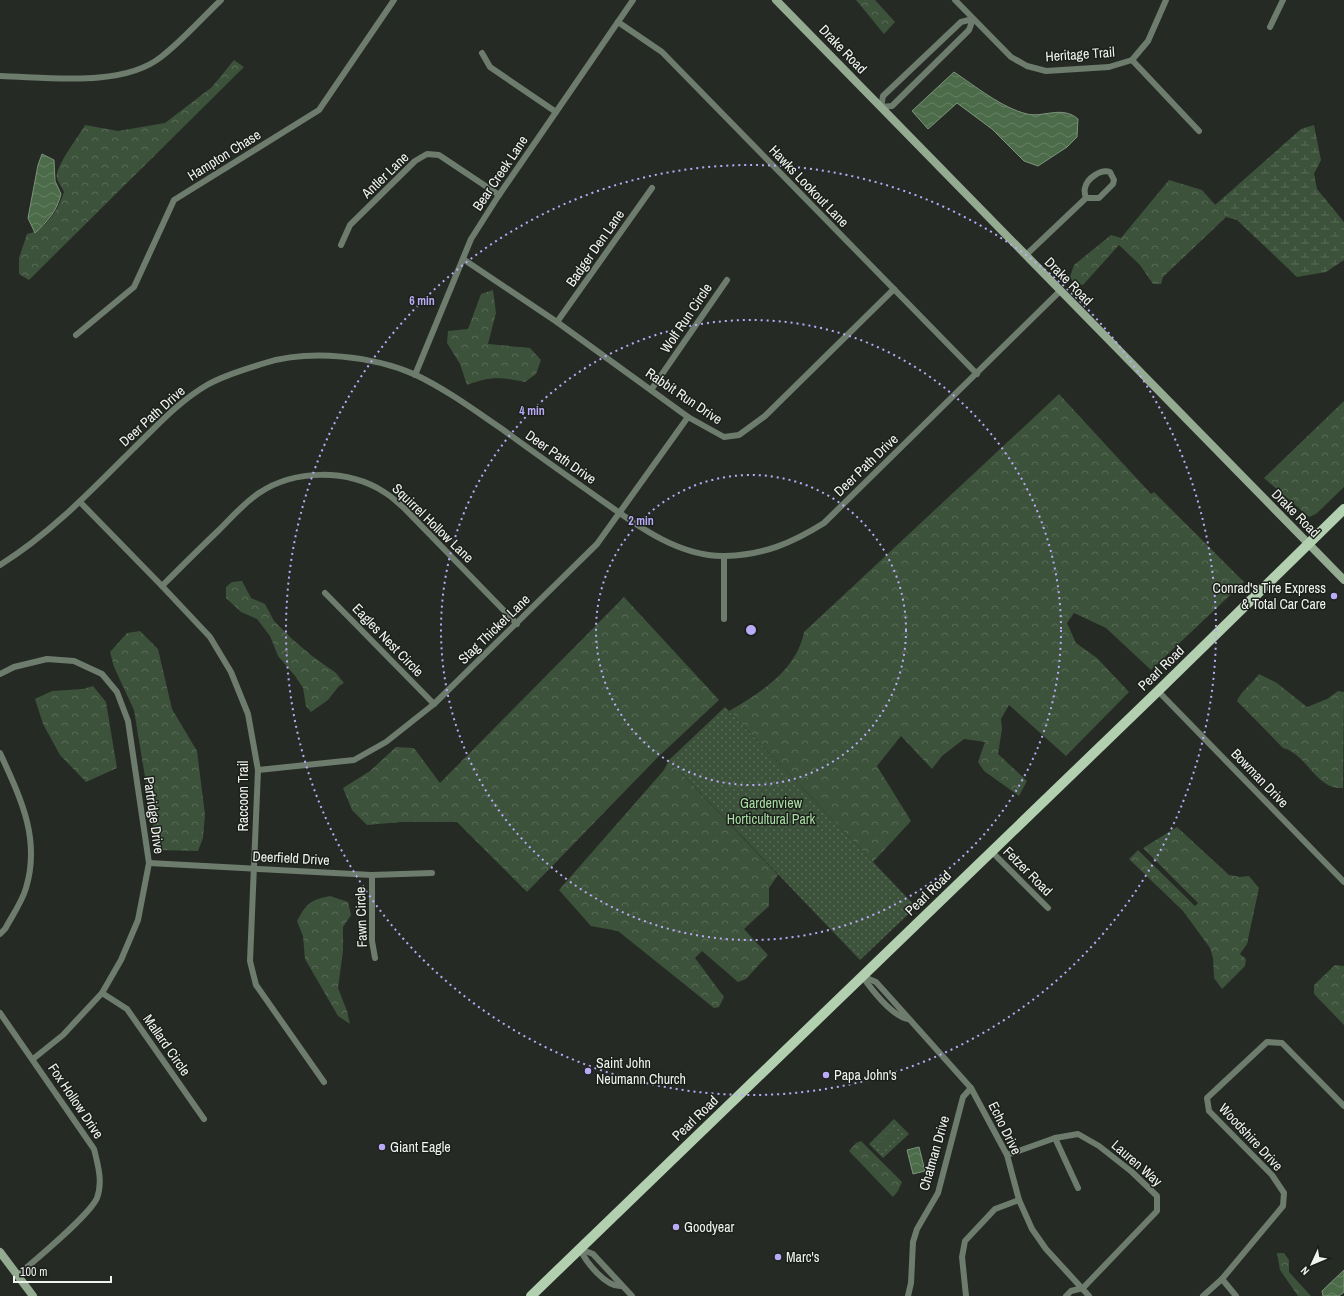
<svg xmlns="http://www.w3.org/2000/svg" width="1344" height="1296" viewBox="0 0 1344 1296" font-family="'Archivo Narrow',sans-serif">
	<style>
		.forest { fill: url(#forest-crowns) }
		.wetland { fill: url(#wetland-marsh) }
		.park { fill: url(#park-dots) }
		.pitch { fill: #3d523a }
		.water { fill: url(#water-waves); stroke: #7d947b }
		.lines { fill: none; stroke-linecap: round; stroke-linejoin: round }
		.street { stroke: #6d7c6c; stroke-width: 6 }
		.secondary { stroke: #94ab92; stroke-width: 8 }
		.primary { stroke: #b2d0af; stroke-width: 10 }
		.ring { fill: none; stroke: #b9abf7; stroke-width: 2; stroke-dasharray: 2 4 }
		.poi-dot { fill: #b9abf7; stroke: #1c201b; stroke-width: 1.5 }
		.labels { text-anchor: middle; stroke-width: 3; stroke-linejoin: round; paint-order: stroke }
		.street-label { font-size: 14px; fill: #f0f3ef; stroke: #1c201b }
		.poi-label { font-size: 14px; fill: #f0f3ef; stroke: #1c201b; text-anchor: start }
		.park-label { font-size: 14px; fill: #a9dda3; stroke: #1c201b }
		.centre { fill: #b9abf7; stroke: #1c201b; stroke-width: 2 }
		.ring-label { font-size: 12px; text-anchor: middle; font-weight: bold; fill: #b9abf7; stroke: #1c201b; stroke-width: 3; stroke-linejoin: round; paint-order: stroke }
	</style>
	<defs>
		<pattern id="forest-crowns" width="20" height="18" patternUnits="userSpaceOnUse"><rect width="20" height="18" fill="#3d523a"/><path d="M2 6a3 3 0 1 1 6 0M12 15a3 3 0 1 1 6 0" fill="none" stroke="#596b57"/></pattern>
		<pattern id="wetland-marsh" width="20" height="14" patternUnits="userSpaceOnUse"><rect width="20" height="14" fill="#3d523a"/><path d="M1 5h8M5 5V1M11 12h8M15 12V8" fill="none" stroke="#596b57"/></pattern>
		<pattern id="park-dots" width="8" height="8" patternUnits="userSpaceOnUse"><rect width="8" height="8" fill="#3d523a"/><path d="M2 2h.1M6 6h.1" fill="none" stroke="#596b57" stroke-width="1.8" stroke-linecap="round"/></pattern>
		<pattern id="water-waves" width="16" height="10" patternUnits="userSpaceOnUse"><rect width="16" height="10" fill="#4c6c49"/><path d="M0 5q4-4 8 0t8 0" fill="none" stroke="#668164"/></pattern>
	</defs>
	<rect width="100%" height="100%" fill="#252a25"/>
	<g class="forest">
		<polygon points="856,0 875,0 895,22 884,34"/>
		<path d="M234,60L244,67L29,280L19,274V258L27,234C45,232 59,208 64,192C62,187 58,182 57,178C54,168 79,136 85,125L118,131L165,123L212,87Z"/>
		<polygon points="1169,180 1202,190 1226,217 1163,277 1161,284 1153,284 1140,265 1119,245 1083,285 1074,283 1070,277 1074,265 1111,235 1121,238"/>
		<path d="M493,290L496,313L488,344L530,348L541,360L536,374L525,382C500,377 491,376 467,385L460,364L447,343L448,331L468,329L481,294Z"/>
		<path d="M1059,394L1151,494L1154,492L1244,582L1151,670L1106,628L1074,613L1067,623L1076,643L1097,658L1129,692L1066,756L1009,705L1001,719L1002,729L998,754L1027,781L1019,796L984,771L978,762L985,742L964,739L942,756L932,769L901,736L877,766L911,821L873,862L729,711C760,693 797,670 804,632Z"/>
		<polygon points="1344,401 1344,487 1316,514 1309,517 1264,478"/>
		<polygon points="242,581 251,598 265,604 274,621 291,638 312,656 336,673 344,683 339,686 328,700 311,712 306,706 303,688 296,677 278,656 270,636 257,619 241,612 226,598 226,587 232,582"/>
		<polygon points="624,597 719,700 657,758 527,892 457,822 401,822 367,825 352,810 343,788 370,771 396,747 414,748 440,783"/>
		<polygon points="140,631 158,649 172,709 197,751 205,815 203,838 198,851 157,850 134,710 114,667 110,652 127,633"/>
		<path d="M1259,674L1277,683L1307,707L1327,699L1338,691L1344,692L1343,788C1316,790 1307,754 1283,748L1237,701C1241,691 1252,684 1259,674Z"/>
		<polygon points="93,686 106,702 117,768 86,782 60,755 43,724 35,699 52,691 83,689"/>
		<polygon points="669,760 778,875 769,888 769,906 744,929 768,955 746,979 738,982 702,951 695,958 724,997 719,1007 714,1008 618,931 591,926 559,890 664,770"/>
		<polygon points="1177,827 1229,875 1240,877 1249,876 1259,888 1247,944 1240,954 1246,959 1245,966 1222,989 1214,978 1213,958 1210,948 1183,911 1129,859 1138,850 1195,906 1198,903 1143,848"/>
		<path d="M330,896L348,902L351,915L343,927V951L338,988L347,1011L350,1024L338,1016L305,959L303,936L297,921C307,903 310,900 330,896Z"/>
		<polygon points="1335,965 1344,966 1344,1025 1314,994 1314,985"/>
		<polygon points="861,1141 902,1182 898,1191 893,1197 849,1151 856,1143"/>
		<polygon points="1277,1253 1284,1253 1289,1260 1289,1272 1311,1296 1298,1296 1280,1270"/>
	</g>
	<polygon class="wetland" points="1314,125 1321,160 1314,174 1317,189 1344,222 1344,260 1326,272 1297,277 1237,220 1226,217 1215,205 1301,129"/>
	<g class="park">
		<polygon points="725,707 916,907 860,960 669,760"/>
		<polygon points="894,1119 909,1134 883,1158 869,1144"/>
	</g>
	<polygon class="pitch" points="893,1127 901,1134 884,1150 877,1143"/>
	<g class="water">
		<path d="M954,72C975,86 1002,108 1027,114C1043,118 1062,105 1078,119L1077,137L1067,147L1038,166L1024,161L992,129L957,103L928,129L912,111Z"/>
		<path d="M42,154L54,160L55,181L61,194C57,211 47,222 35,233L28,218L38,165Z"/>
		<polygon points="919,1147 925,1171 913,1174 907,1150"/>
		<polygon points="1344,1270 1344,1292 1339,1296 1323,1296 1322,1291"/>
	</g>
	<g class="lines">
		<g class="street">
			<polyline points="955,0 1011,57 1027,66 1046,71 1109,67 1132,60 1148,41 1166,0"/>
			<polygon points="973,19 969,30 892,106 881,107 883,96 961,22"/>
			<polyline points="618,22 662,52 977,374"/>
			<polyline points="1270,27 1283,0"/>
			<polyline points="482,53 490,67 556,112"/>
			<polyline points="1132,60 1199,131"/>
			<path d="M0,76C47,77 122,88 161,57C182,41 201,19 221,0"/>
			<polyline points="341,245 350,225 415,161 427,154 439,155 499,195"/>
			<path d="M1026,255L1086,198H1099L1113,184L1114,180L1110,172C1101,169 1087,178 1085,188C1084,191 1085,195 1086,198"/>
			<polyline points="463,259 557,322 688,417 724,437 739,435 765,416 894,289"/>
			<polyline points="557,322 652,188"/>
			<polyline points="76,335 134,287 174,200 319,110 394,0"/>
			<polyline points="415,375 471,239 499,195 633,0"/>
			<polyline points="651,390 727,280"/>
			<polyline points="80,502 162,586 210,637 231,672 248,714 258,770 250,961 256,985 324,1082"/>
			<polyline points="724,556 724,619"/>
			<path d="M0,565C50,534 92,490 134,448C157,426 178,402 207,385C224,375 246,369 265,363C310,349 374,356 416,375C447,390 474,410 502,429C536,454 570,478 604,502C639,527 680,557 725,556C764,555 792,543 824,523L1060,291"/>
			<path d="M162,586C181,567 200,548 219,530C232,517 244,503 259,493C295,469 348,469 384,492C391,496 397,502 403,507L517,624"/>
			<polyline points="325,593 434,704"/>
			<polyline points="0,674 14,667 47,659 74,661 102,674 117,692 128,721 149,863 138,920 121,960 102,993 63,1035 33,1059"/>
			<polyline points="1158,691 1344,882"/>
			<path d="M0,753C20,797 41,838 26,888C22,902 12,916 5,929L0,934"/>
			<polyline points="258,770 354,760 386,742 434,704 597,544 688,417"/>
			<polyline points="991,851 1048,908"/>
			<polyline points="149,863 372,875 432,873"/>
			<polyline points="372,875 372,941 375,958"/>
			<polyline points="862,976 876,982 886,993 971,1088 1007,1155 1019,1200 1032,1229 1046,1249 1089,1296"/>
			<path d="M862,976C872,990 892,1016 908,1019"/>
			<polyline points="102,993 127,1009 204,1119"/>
			<path d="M0,1013L94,1149C98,1165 103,1182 97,1198C89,1216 35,1260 18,1275"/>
			<polyline points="1055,1138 1078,1188"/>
			<polyline points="1007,1155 1055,1138 1078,1134 1099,1146 1132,1172 1157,1196 1157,1211 1083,1288 1071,1291 1066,1296"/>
			<polyline points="580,1249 593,1254 632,1296"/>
			<path d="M580,1249C586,1262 606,1288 622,1286"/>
			<polyline points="1222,1279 1236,1296"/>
			<polyline points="908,1296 911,1283 913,1242 917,1229 938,1193 963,1097 971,1088"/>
			<polyline points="966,1296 962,1257 965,1241 995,1209 1019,1200"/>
			<polyline points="1203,1296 1222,1279 1283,1206 1284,1193 1272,1175 1209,1111 1207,1098 1267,1042 1282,1043 1344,1106"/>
		</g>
		<g class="secondary">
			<polyline points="776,0 1344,580"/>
			<polyline points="0,1252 33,1296"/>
		</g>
		<polyline class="primary" points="531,1296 1158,691 1344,509"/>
	</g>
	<g class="ring">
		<circle cx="751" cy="630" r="155"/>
		<circle cx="751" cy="630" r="310"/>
		<circle cx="751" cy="630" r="465"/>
	</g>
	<g class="poi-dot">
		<circle cx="1334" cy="596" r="4"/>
		<circle cx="588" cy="1071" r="4"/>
		<circle cx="826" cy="1075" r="4"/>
		<circle cx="382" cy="1147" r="4"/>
		<circle cx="676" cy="1227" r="4"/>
		<circle cx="778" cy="1257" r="4"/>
	</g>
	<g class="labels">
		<g class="street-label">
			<text transform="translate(843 49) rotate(46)" y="5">Drake Road</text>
			<text transform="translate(1080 54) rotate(-4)" y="5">Heritage Trail</text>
			<text transform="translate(224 155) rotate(-32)" y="5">Hampton Chase</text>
			<text transform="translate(500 173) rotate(-56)" y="5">Bear Creek Lane</text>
			<text transform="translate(385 175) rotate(-44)" y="5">Antler Lane</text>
			<text transform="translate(809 186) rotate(46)" y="5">Hawks Lookout Lane</text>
			<text transform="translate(595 248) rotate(-55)" y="5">Badger Den Lane</text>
			<text transform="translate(1069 281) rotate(45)" y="5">Drake Road</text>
			<text transform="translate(686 318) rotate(-56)" y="5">Wolf Run Circle</text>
			<text transform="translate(684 396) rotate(34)" y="5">Rabbit Run Drive</text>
			<text transform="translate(152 416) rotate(-42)" y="5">Deer Path Drive</text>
			<text transform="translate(561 457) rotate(35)" y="5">Deer Path Drive</text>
			<text transform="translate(866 465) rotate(-44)" y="5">Deer Path Drive</text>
			<text transform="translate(1296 513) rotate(45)" y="5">Drake Road</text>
			<text transform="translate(433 523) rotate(44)" y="5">Squirrel Hollow Lane</text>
			<text transform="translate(494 629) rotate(-44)" y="5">Stag Thicket Lane</text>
			<text transform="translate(388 640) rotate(46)" y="5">Eagles Nest Circle</text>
			<text transform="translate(1161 668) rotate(-44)" y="5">Pearl Road</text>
			<text transform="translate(1260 778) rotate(46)" y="5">Bowman Drive</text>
			<text transform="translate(243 796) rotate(-90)" y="5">Raccoon Trail</text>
			<text transform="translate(154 815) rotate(82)" y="5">Partridge Drive</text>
			<text transform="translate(291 858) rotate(3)" y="5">Deerfield Drive</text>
			<text transform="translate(1028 871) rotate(45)" y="5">Fetzer Road</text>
			<text transform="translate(928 893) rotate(-44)" y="5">Pearl Road</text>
			<text transform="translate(361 917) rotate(-92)" y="5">Fawn Circle</text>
			<text transform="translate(167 1045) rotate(55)" y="5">Mallard Circle</text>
			<text transform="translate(76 1101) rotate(56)" y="5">Fox Hollow Drive</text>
			<text transform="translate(695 1118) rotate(-44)" y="5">Pearl Road</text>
			<text transform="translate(1005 1128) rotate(64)" y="5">Echo Drive</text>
			<text transform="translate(1251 1137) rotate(47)" y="5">Woodshire Drive</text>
			<text transform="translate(934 1153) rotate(-74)" y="5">Chatman Drive</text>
			<text transform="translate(1137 1163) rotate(41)" y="5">Lauren Way</text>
		</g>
		<g class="poi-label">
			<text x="1326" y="593" text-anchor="end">Conrad's Tire Express<tspan x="1326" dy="16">&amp; Total Car Care</tspan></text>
			<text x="596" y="1068">Saint John<tspan x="596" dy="16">Neumann Church</tspan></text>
			<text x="834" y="1080">Papa John's</text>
			<text x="390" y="1152">Giant Eagle</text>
			<text x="684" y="1232">Goodyear</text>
			<text x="786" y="1262">Marc's</text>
		</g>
		<g class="park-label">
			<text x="771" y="808">Gardenview<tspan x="771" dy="16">Horticultural Park</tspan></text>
		</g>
	</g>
	<circle cx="751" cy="630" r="6" class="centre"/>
	<g class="ring-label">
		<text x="422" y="305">6 min</text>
		<text x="532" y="415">4 min</text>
		<text x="641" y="525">2 min</text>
	</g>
	<g transform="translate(1312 1264) rotate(226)" stroke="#1c201b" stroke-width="3" paint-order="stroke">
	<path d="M0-3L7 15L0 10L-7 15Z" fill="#f0f3ef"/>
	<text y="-6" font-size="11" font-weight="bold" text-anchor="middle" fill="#f0f3ef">N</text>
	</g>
	<path d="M14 1276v6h97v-6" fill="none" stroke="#f0f3ef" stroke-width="2"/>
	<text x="20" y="1276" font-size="12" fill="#f0f3ef" stroke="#1c201b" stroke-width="3" paint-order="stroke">100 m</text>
</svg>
